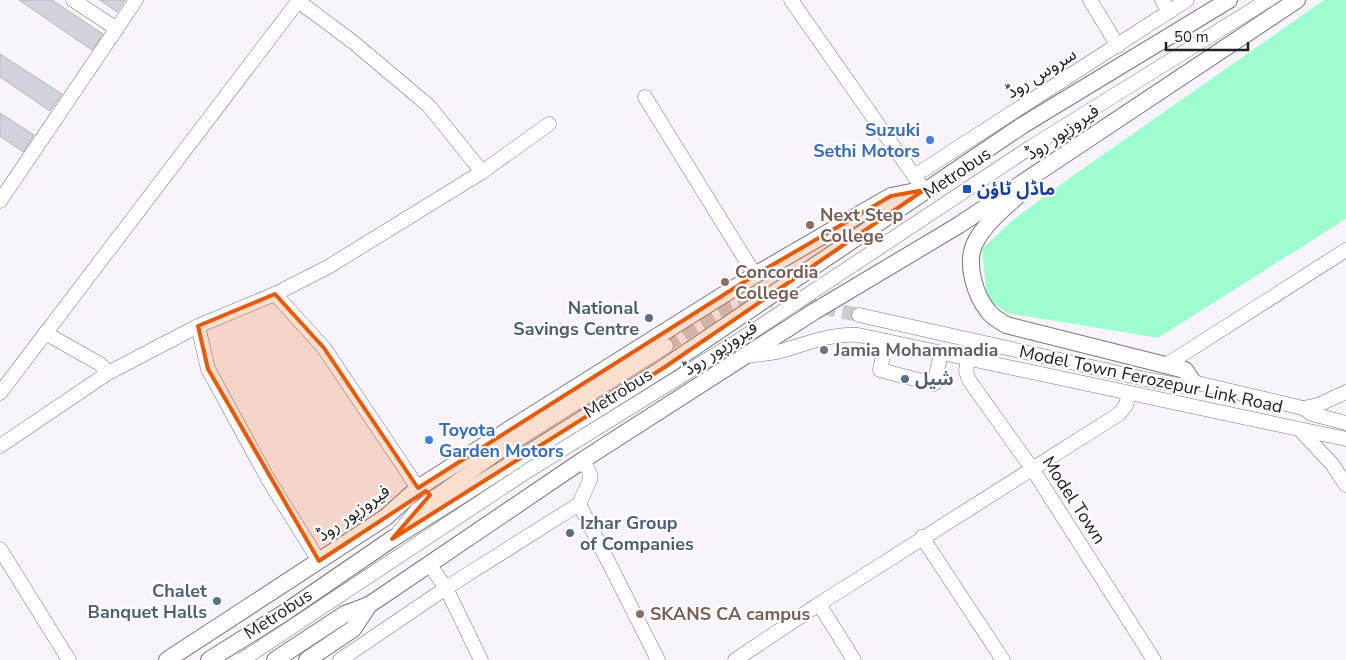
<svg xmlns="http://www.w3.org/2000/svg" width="1346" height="660" viewBox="0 0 1346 660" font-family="'Nunito Sans','Noto Sans Arabic',sans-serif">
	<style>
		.green { fill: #9efdcf }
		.building { fill: #d3d3db; stroke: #b6b6be }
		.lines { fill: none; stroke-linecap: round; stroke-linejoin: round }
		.minor-tunnel { stroke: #cdc9cf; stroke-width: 14; stroke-dasharray: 14 7; stroke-linecap: butt }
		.minor-casing { stroke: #79757b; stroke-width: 15 }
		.major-casing { stroke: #79757b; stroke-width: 18 }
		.minor { stroke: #fff; stroke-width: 14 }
		.major { stroke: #fff; stroke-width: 16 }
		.minor-bridge-casing { stroke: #79757b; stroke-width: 15; stroke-linecap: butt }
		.minor-bridge { stroke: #fff; stroke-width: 14 }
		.marked { fill: #e8590c; fill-opacity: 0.2; stroke: #e8590c; stroke-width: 4; stroke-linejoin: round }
		.shop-dot { fill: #3f7fe0; stroke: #fff; stroke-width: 2 }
		.transit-dot { fill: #1a4fb4; stroke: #fff; stroke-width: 2 }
		.education-dot { fill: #8d6e63; stroke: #fff; stroke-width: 2 }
		.service-dot { fill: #5c6f8a; stroke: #fff; stroke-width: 2 }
		.worship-dot { fill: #6b7280; stroke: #fff; stroke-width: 2 }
		.labels { text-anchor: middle; stroke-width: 4.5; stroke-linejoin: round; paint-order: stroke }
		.street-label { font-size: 18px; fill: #1f1e20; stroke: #fff }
		.shop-label { font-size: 18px; font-weight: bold; fill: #366cbe; stroke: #fff; text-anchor: end }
		.transit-label { font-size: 18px; font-weight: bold; fill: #164399; stroke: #fff; text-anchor: start }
		.education-label { font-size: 18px; font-weight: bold; fill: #785e54; stroke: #fff; text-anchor: start }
		.service-label { font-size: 18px; font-weight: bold; fill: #4e5e75; stroke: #fff; text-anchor: end }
		.worship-label { font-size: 18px; font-weight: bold; fill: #5b616d; stroke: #fff; text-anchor: start }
	</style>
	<rect width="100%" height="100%" fill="#f9f4fb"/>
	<polygon class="green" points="1324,0 1346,0 1346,219 1158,338 1007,313 987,299 982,249 1014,219 1071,177"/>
	<g class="building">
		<polygon points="19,0 52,0 103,34 92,50"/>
		<polygon points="100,0 125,0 117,12"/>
		<polygon points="0,54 62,94 50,111 0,77"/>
		<polygon points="0,113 34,135 23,152 0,136"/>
	</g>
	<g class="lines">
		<path class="minor-tunnel" d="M666,346C689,331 715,311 742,303C772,294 827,309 859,315"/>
		<g class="minor-casing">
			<g id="minor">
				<polyline points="73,0 117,29"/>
				<polyline points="791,0 924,190"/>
				<polyline points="1090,0 1118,46"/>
				<polyline points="1162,0 1169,12"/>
				<polyline points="298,1 353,42 429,106 482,172"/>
				<polyline points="645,97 755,275"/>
				<polyline points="914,176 1187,0"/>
				<polyline points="0,201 136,0"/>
				<polyline points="275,294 324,348 418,488"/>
				<polyline points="859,315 1150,380 1184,386 1193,382 1303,408 1312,414 1346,423"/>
				<polyline points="198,326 208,369 268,479 319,561"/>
				<polyline points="45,333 100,364 108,373"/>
				<polyline points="886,341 880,370 934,384 941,354"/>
				<path d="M746,356C756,355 767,354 777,352C804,345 829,333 858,335L1346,439"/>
				<polyline points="968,360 966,371 969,380 1033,470 1154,660"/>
				<polyline points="1166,365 1346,250"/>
				<polyline points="0,393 299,0"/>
				<polyline points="1303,408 1318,405 1346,392"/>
				<polyline points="1301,431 1332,464 1346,485"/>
				<polyline points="0,446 108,373 198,326 275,294 328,267 482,172 549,124"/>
				<polyline points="579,504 658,660"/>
				<polyline points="398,533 417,510 504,448 666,346"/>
				<polyline points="922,537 1003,660"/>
				<polyline points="0,549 69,660"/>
				<polyline points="429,564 446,588 481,660"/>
				<polyline points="819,604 854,660"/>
				<polyline points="340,660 446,588 579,504 590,480 590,474 583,460"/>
				<polyline points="735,660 819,604 1119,414 1126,405 1129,393"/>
			</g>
		</g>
		<g class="major-casing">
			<g id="major">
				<path d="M1024,190C1007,206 984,223 974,245C966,265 975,295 988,311C992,317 1000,321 1006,325L1185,370L1193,382"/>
				<polyline points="167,660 386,517 418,488 513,427 755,275 891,196 916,191"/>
				<polyline points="209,660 287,611 392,539 665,367 1023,125 1229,0"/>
				<polyline points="275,660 345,614 369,605 583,460 815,311 959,225 1297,0"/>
				<polyline points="307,660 353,629 369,605"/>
			</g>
		</g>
		<use href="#minor" class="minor"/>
		<use href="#major" class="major"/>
		<g class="minor-bridge-casing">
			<polyline id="minor-bridge" points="242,660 529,470 741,339 1031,147 1268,0"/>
		</g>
		<use href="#minor-bridge" class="minor-bridge"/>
	</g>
	<path class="marked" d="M924,190L665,367L392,539L430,495L426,491L319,561L208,369L198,326L275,294L324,348L418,488L755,275L891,196Z"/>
	<g class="shop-dot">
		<circle cx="930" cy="140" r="5"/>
		<circle cx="429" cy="440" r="5"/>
	</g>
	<rect class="transit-dot" x="962" y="184" width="10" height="10" rx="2.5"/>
	<g class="education-dot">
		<circle cx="810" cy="225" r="5"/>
		<circle cx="725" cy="282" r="5"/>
		<circle cx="640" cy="614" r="5"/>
	</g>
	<g class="service-dot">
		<circle cx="649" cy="318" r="5"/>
		<circle cx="905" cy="379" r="5"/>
		<circle cx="570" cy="533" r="5"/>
		<circle cx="217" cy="601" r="5"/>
	</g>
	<circle class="worship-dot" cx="824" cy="350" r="5"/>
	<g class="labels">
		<g class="street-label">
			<text transform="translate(1041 73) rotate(-32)" y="6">سروس روڈ</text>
			<text transform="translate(1062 132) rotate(-34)" y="6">فیروزپور روڈ</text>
			<text transform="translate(957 173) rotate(-34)" y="6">Metrobus</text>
			<text transform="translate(720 348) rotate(-33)" y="6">فیروزپور روڈ</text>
			<text transform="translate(1151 379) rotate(12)" y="6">Model Town Ferozepur Link Road</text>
			<text transform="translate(618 393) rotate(-32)" y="6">Metrobus</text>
			<text transform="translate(1074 500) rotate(57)" y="6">Model Town</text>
			<text transform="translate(353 513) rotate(-35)" y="6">فیروزپور روڈ</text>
			<text transform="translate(278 614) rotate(-33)" y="6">Metrobus</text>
		</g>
		<g class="shop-label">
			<text x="920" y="136">Suzuki<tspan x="920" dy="21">Sethi Motors</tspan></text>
			<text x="439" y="436" text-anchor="start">Toyota<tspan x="439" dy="21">Garden Motors</tspan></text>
		</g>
		<g class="transit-label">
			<text x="977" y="195">ماڈل ٹاؤن</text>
		</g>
		<g class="education-label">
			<text x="820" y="221">Next Step<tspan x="820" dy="21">College</tspan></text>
			<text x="735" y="278">Concordia<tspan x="735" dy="21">College</tspan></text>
			<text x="650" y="620">SKANS CA campus</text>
		</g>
		<g class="service-label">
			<text x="639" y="314">National<tspan x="639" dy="21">Savings Centre</tspan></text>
			<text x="915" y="385" text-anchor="start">شیل</text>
			<text x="580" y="529" text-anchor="start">Izhar Group<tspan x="580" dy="21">of Companies</tspan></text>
			<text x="207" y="597">Chalet<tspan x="207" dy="21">Banquet Halls</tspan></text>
		</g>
		<g class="worship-label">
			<text x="834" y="356">Jamia Mohammadia</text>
		</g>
	</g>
	<path d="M1166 42v8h82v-8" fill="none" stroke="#1f1e20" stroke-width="2.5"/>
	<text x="1174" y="42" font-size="15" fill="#1f1e20" stroke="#ffffff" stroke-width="4" paint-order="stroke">50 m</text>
</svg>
